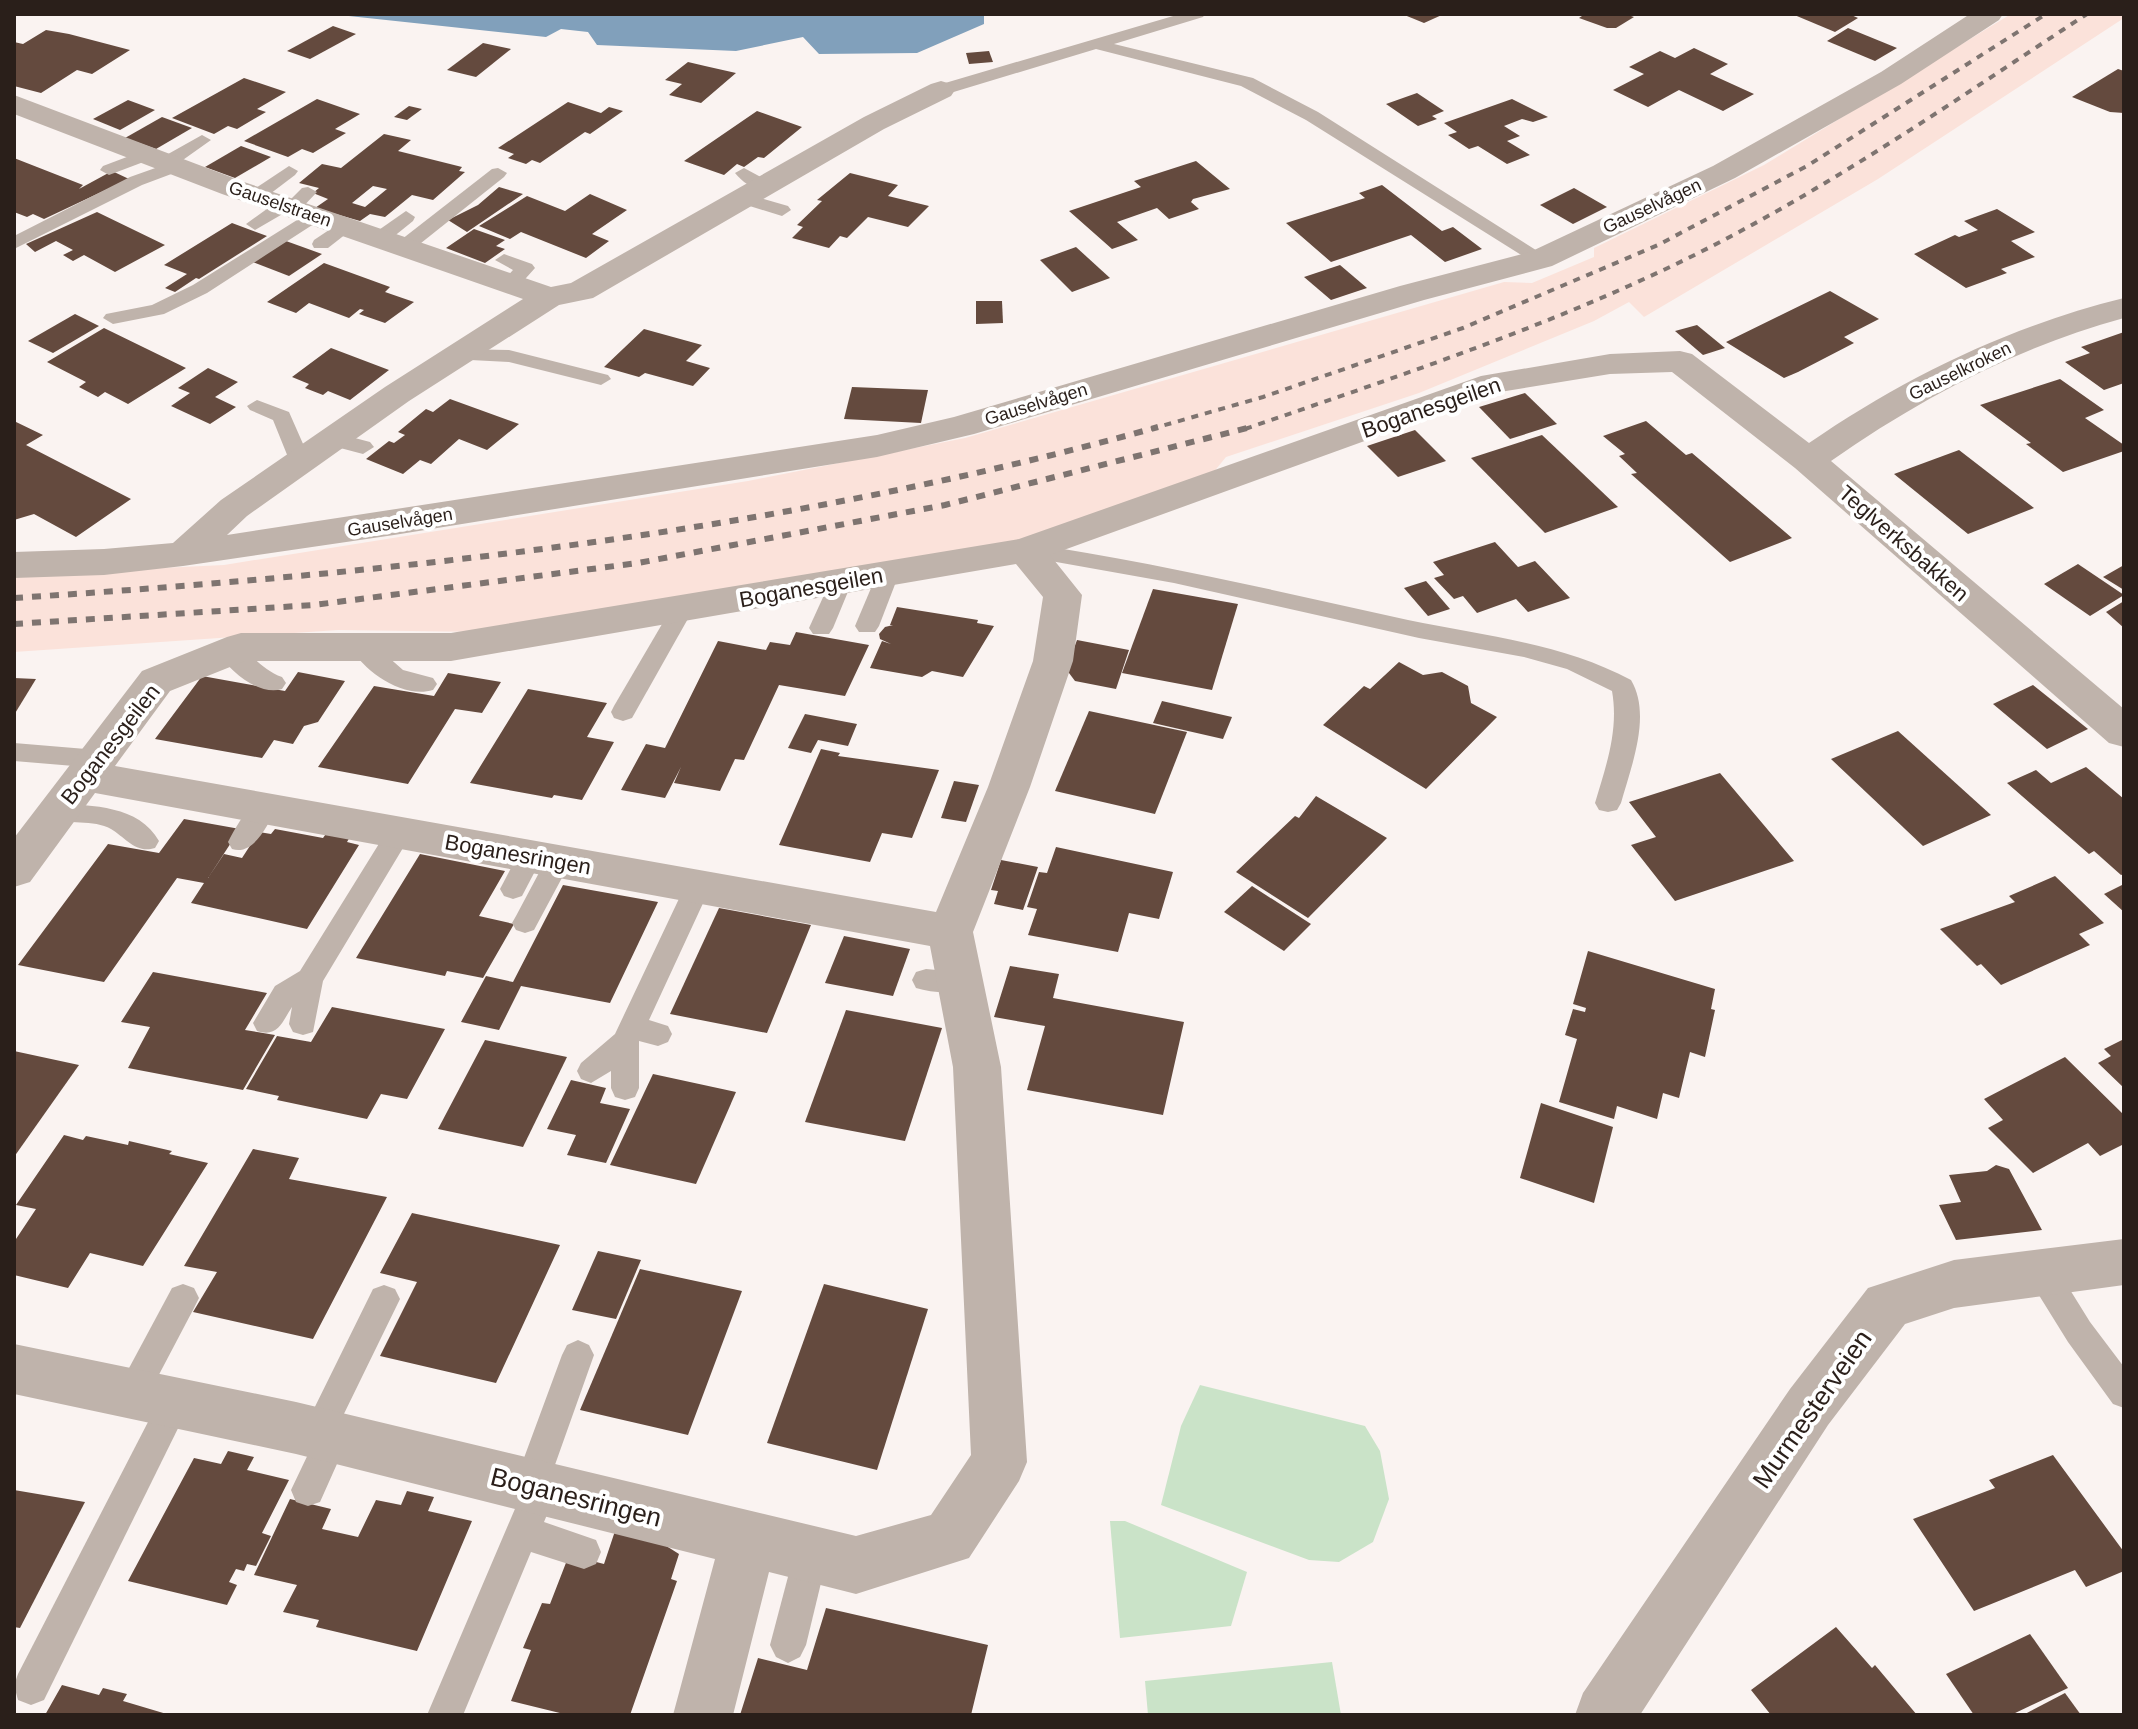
<svg xmlns="http://www.w3.org/2000/svg" width="2138" height="1729" viewBox="0 0 2138 1729" font-family="Helvetica,sans-serif">
	<style>
		.built { fill: #fbe2da }
		.green { fill: #cae3c8 }
		.water { fill: #81a0bb }
		.building { fill: #644a3e; fill-rule: evenodd }
		.lines { fill: none; stroke-linecap: round; stroke-linejoin: round }
		.lane { fill: #bfb3ab; fill-rule: evenodd }
		.street { fill: #bfb3ab; fill-rule: evenodd }
		.rail-far1 { stroke: #7e7470; stroke-width: 4; stroke-dasharray: 7 7; stroke-linecap: butt }
		.rail { stroke: #7e7470; stroke-width: 6; stroke-dasharray: 9 9; stroke-linecap: butt }
		.labels { text-anchor: middle; stroke-width: 8; stroke-linejoin: round; paint-order: stroke }
		.far-street-label { font-size: 18px; fill: #2a1f1a; stroke: #fff }
		.street-label { font-size: 22px; fill: #2a1f1a; stroke: #fff }
		.near-street-label { font-size: 26px; fill: #2a1f1a; stroke: #fff }
	</style>
	<rect width="100%" height="100%" fill="#faf3f1"/>
	<polygon class="built" points="2011,14 2124,14 2124,18 1878,179 1644,317 1629,302 1594,321 1419,393 1226,457 1208,479 1017,541 485,632 338,630 14,652 14,575 224,565 748,481 965,438 1504,282 1532,283 1594,257 1594,248 1764,165"/>
	<g class="green">
		<polygon points="1200,1385 1365,1426 1380,1451 1389,1499 1373,1542 1339,1562 1309,1560 1161,1505 1181,1426"/>
		<polygon points="1110,1521 1125,1521 1247,1572 1231,1626 1120,1638"/>
		<polygon points="1332,1662 1341,1715 1148,1715 1145,1681"/>
	</g>
	<polygon class="water" points="330,14 984,14 984,24 917,53 819,54 803,37 736,51 597,45 588,32 561,29 546,37"/>
	<g class="building">
		<polygon points="1402,14 1444,14 1424,23"/>
		<polygon points="1585,14 1625,14 1634,17 1616,28 1607,28 1579,18"/>
		<polygon points="1792,14 1849,14 1858,18 1835,32"/>
		<polygon points="333,26 356,34 310,59 287,51"/>
		<polygon points="1848,28 1897,48 1875,61 1827,41"/>
		<polygon points="46,30 69,34 130,50 92,74 77,70 41,93 14,86 14,42 23,44"/>
		<polygon points="483,43 511,49 476,77 447,70"/>
		<polygon points="1694,48 1728,64 1710,74 1754,94 1723,111 1679,90 1648,107 1613,90 1644,74 1629,67 1660,51 1675,58"/>
		<polygon points="989,51 993,62 969,64 966,53"/>
		<polygon points="688,62 705,66 736,73 701,103 669,95 682,84 665,80"/>
		<polygon points="2118,69 2124,71 2124,113 2110,112 2072,97"/>
		<polygon points="244,78 286,92 257,109 266,112 237,129 228,126 214,134 172,118"/>
		<polygon points="1417,93 1444,111 1432,116 1437,119 1418,126 1386,104"/>
		<polygon points="317,99 360,114 335,129 346,133 313,153 302,149 288,157 244,141"/>
		<polygon points="1512,99 1548,117 1533,122 1522,119 1504,126 1520,136 1507,141 1530,155 1507,164 1478,146 1469,149 1448,135 1457,132 1444,123"/>
		<polygon points="128,100 155,110 120,130 93,119"/>
		<polygon points="568,102 601,113 609,107 623,111 590,134 585,132 540,163 532,160 526,164 508,158 514,154 498,148"/>
		<polygon points="409,106 422,109 407,120 394,117"/>
		<polygon points="757,111 802,127 764,158 758,157 744,167 737,164 724,175 684,161"/>
		<polygon points="162,117 192,128 156,149 125,138"/>
		<path d="M384,134L411,140L398,151L462,167L459,171L465,172L433,200L412,195L385,217L370,214L360,221L315,208L328,199L313,193L319,188L299,183L322,164L341,168ZM373,186L387,189L365,207L352,203Z"/>
		<polygon points="241,146 271,157 235,178 205,167"/>
		<polygon points="14,158 83,185 79,189 112,171 129,179 44,219 33,214 27,217 14,212"/>
		<polygon points="1196,161 1230,189 1193,199 1191,202 1199,209 1169,219 1157,208 1117,222 1138,240 1112,249 1069,211 1141,187 1134,181"/>
		<polygon points="850,173 898,185 888,196 929,206 908,227 868,217 847,238 840,236 829,248 792,238 803,227 797,225 822,201 817,200"/>
		<polygon points="1382,185 1442,231 1453,227 1482,249 1445,262 1411,235 1331,262 1286,223 1365,198 1359,193"/>
		<polygon points="499,187 523,194 467,232 448,220 478,205"/>
		<polygon points="1574,188 1607,207 1573,224 1540,205"/>
		<polygon points="590,194 627,210 592,234 609,241 586,258 521,232 510,239 479,226 527,196 565,211"/>
		<polygon points="1997,209 2035,232 2011,241 2035,257 2001,269 2007,273 1966,288 1914,254 1955,235 1959,237 1978,230 1964,221"/>
		<polygon points="97,212 165,245 115,272 84,255 73,261 63,255 73,250 56,241 35,252 26,244"/>
		<polygon points="232,223 267,236 199,279 196,278 175,292 165,288 187,274 164,265"/>
		<polygon points="474,229 505,240 496,246 505,249 485,263 446,248"/>
		<polygon points="286,241 322,254 289,276 253,262"/>
		<polygon points="1076,247 1110,278 1072,292 1040,260"/>
		<polygon points="324,263 390,287 385,292 414,302 385,323 359,314 364,310 360,309 349,318 309,303 296,313 267,302"/>
		<polygon points="1340,265 1367,288 1331,300 1304,277"/>
		<polygon points="1830,291 1879,319 1844,337 1854,343 1798,372 1784,378 1726,342"/>
		<polygon points="976,301 1002,301 1003,323 976,324"/>
		<polygon points="75,314 99,326 53,353 28,341"/>
		<polygon points="1697,325 1725,348 1703,355 1675,331"/>
		<polygon points="104,328 186,368 128,404 105,392 98,397 79,387 86,382 47,362"/>
		<polygon points="644,329 702,345 686,361 710,368 693,386 645,373 639,377 604,367"/>
		<polygon points="2124,332 2124,383 2104,390 2065,362 2090,353 2081,347"/>
		<polygon points="331,348 389,370 350,400 328,391 323,395 305,388 309,384 292,377"/>
		<polygon points="208,368 238,382 215,397 236,407 210,424 171,406 190,393 178,388"/>
		<polygon points="2060,379 2104,410 2085,418 2124,445 2124,451 2063,472 2026,444 2031,443 1980,405"/>
		<polygon points="852,387 928,390 921,423 844,419"/>
		<polygon points="1525,393 1557,424 1510,439 1479,407"/>
		<polygon points="450,399 519,424 487,450 459,439 431,464 420,460 403,474 366,459 389,441 394,443 405,435 398,432 426,409 433,412"/>
		<polygon points="14,421 43,435 26,445 131,499 76,537 34,514 14,520"/>
		<polygon points="1646,421 1686,455 1692,453 1792,538 1730,562 1631,474 1637,473 1619,456 1625,454 1603,436"/>
		<polygon points="1415,430 1446,461 1398,477 1367,446"/>
		<polygon points="1542,435 1618,507 1545,533 1471,458"/>
		<polygon points="1959,450 2034,508 1968,534 1894,474"/>
		<polygon points="1495,542 1518,567 1535,561 1570,598 1528,612 1516,599 1477,613 1463,596 1454,599 1434,578 1444,575 1433,562"/>
		<polygon points="2078,564 2124,595 2090,616 2044,584"/>
		<polygon points="2124,565 2124,590 2103,577"/>
		<polygon points="1426,581 1450,609 1428,616 1404,588"/>
		<polygon points="1153,589 1238,604 1212,690 1122,673"/>
		<polygon points="2124,601 2124,628 2106,612"/>
		<polygon points="897,607 978,620 977,623 994,626 963,677 932,671 922,677 870,668 882,641 891,644 880,639 879,634 885,627 893,625 890,625"/>
		<polygon points="796,632 869,645 845,696 779,685 744,760 735,759 720,791 674,783 681,767 665,798 621,790 646,744 665,748 718,641 766,650 770,642 790,645"/>
		<polygon points="1077,640 1129,650 1116,689 1075,681 1066,669"/>
		<polygon points="1399,662 1423,675 1442,672 1468,686 1471,703 1497,717 1426,789 1323,725 1364,686 1370,689"/>
		<polygon points="298,672 345,681 318,722 304,726 293,744 274,740 262,758 155,739 202,676 285,691"/>
		<polygon points="448,673 501,682 482,713 455,709 408,784 318,767 374,686 434,696"/>
		<polygon points="14,678 36,679 14,715"/>
		<polygon points="2033,685 2088,729 2047,749 1993,704"/>
		<polygon points="528,689 607,703 587,737 614,742 582,800 554,795 552,798 470,783"/>
		<polygon points="1162,701 1232,717 1223,739 1153,723"/>
		<polygon points="1089,711 1187,732 1155,814 1055,791"/>
		<polygon points="805,714 857,724 848,746 818,740 811,753 788,748"/>
		<polygon points="1898,731 1991,815 1923,846 1831,759"/>
		<polygon points="821,749 840,753 838,756 939,770 912,838 882,833 870,862 779,845"/>
		<polygon points="2086,767 2124,799 2124,874 2121,875 2094,851 2089,854 2007,783 2036,770 2051,783"/>
		<polygon points="1720,773 1794,861 1675,901 1631,845 1656,837 1629,802"/>
		<polygon points="954,781 979,785 966,822 941,818"/>
		<polygon points="1316,796 1387,838 1308,918 1236,872 1295,816 1299,818"/>
		<polygon points="184,819 240,829 208,878 224,854 242,858 259,832 271,834 275,829 323,838 328,831 351,835 347,842 359,845 307,929 191,903 204,883 177,878 104,982 18,965 108,844 159,853"/>
		<polygon points="1056,847 1173,872 1159,919 1129,913 1118,952 1028,935 1037,909 1027,907 1039,872 1047,873"/>
		<polygon points="420,854 505,871 479,916 514,924 483,978 447,971 445,976 356,958"/>
		<polygon points="1001,860 1038,867 1023,910 994,904 998,891 991,890"/>
		<polygon points="2055,876 2104,923 2079,934 2090,945 2001,985 1981,964 1977,966 1940,929 2015,902 2009,896"/>
		<polygon points="2124,884 2124,912 2104,894"/>
		<polygon points="563,885 658,902 610,1003 521,986 499,1030 461,1022 486,976 513,982"/>
		<polygon points="1252,886 1311,924 1284,951 1224,912"/>
		<polygon points="719,908 811,925 767,1033 670,1014"/>
		<polygon points="844,936 910,949 893,996 825,983"/>
		<polygon points="1588,951 1715,989 1711,1009 1715,1010 1705,1057 1690,1052 1679,1098 1663,1093 1657,1119 1617,1106 1614,1119 1559,1102 1577,1039 1565,1035 1573,1009 1585,1012 1586,1008 1573,1004"/>
		<polygon points="1010,966 1059,974 1053,998 1184,1022 1163,1115 1027,1090 1045,1026 994,1017"/>
		<polygon points="153,972 267,993 245,1030 275,1035 243,1090 128,1068 150,1027 121,1022"/>
		<polygon points="332,1007 445,1029 407,1099 381,1094 367,1119 277,1100 279,1096 246,1089 277,1036 311,1042"/>
		<polygon points="846,1010 942,1028 905,1141 805,1122"/>
		<polygon points="2124,1039 2124,1088 2098,1063 2111,1056 2104,1049"/>
		<polygon points="485,1040 567,1057 523,1147 438,1129"/>
		<polygon points="14,1051 79,1065 14,1157"/>
		<polygon points="2065,1057 2124,1115 2124,1144 2100,1156 2088,1143 2033,1173 1988,1128 2003,1120 1984,1099"/>
		<polygon points="653,1074 736,1092 696,1184 610,1165"/>
		<polygon points="571,1080 606,1088 600,1103 630,1109 606,1163 567,1155 576,1135 547,1129"/>
		<polygon points="1541,1103 1613,1127 1594,1203 1520,1178"/>
		<polygon points="64,1135 83,1140 86,1136 128,1145 129,1141 172,1151 169,1154 208,1163 143,1266 90,1253 68,1288 14,1275 14,1242 36,1209 16,1205"/>
		<polygon points="253,1149 299,1158 289,1179 387,1197 313,1339 193,1312 217,1272 184,1266"/>
		<polygon points="1996,1165 2009,1169 2042,1230 1956,1240 1939,1205 1961,1202 1949,1175 1987,1171"/>
		<polygon points="412,1213 560,1245 496,1383 380,1356 417,1282 380,1273"/>
		<polygon points="598,1251 641,1260 616,1319 572,1310"/>
		<polygon points="640,1269 742,1291 688,1435 580,1410"/>
		<polygon points="824,1284 928,1309 877,1470 767,1443"/>
		<polygon points="228,1451 254,1457 247,1470 289,1480 262,1533 271,1536 256,1566 247,1564 244,1571 236,1569 229,1582 237,1585 227,1605 128,1581 194,1458 221,1464"/>
		<polygon points="2053,1455 2124,1552 2124,1571 2086,1587 2075,1570 1974,1611 1913,1519 1995,1488 1989,1480"/>
		<polygon points="14,1490 85,1502 20,1628 14,1627"/>
		<polygon points="407,1491 434,1497 428,1511 472,1521 417,1651 316,1627 319,1620 283,1612 297,1585 254,1575 290,1499 331,1509 322,1529 358,1537 376,1500 401,1505"/>
		<polygon points="615,1531 660,1542 679,1554 671,1579 677,1581 630,1715 568,1715 511,1701 531,1650 523,1648 542,1603 550,1604 569,1555 604,1564"/>
		<polygon points="826,1608 988,1645 971,1715 740,1715 758,1658 807,1670"/>
		<polygon points="1836,1627 1872,1668 1875,1665 1917,1715 1771,1715 1751,1690"/>
		<polygon points="2030,1634 2068,1688 2011,1715 1974,1715 1946,1674"/>
		<polygon points="62,1685 99,1695 103,1688 127,1694 123,1701 170,1715 45,1715"/>
		<polygon points="2065,1693 2081,1715 2023,1715"/>
	</g>
	<g class="lines">
		<g class="lane">
			<polygon points="1180,14 1205,14 1203,17 1114,44 1253,78 1318,112 1550,259 1541,265 1534,263 1306,120 1241,86 1096,49 947,94 941,95 933,90 935,86"/>
			<polygon points="202,135 211,140 180,162 185,166 182,170 142,185 14,249 14,236 130,177 161,166 158,162 161,158"/>
			<polygon points="148,149 154,150 157,154 154,158 109,175 100,170 103,166"/>
			<polygon points="289,166 298,171 295,175 262,200 250,200 247,196 250,192"/>
			<polygon points="498,168 507,173 504,177 411,251 397,251 395,247 397,243 492,169"/>
			<path d="M744,168L772,183L775,187L772,191C759,194 743,183 735,173Z"/>
			<polygon points="308,187 317,192 298,212 286,212 255,230 246,224 278,201 289,201 302,188"/>
			<polygon points="746,194 788,206 791,210 782,216 740,203 737,199"/>
			<polygon points="313,210 322,216 320,220 207,293 164,314 113,324 103,318 106,314 152,305 193,285"/>
			<polygon points="406,211 415,217 413,221 387,242 373,242 371,238 373,234"/>
			<polygon points="344,220 351,222 353,226 351,230 328,248 314,248 312,244 314,240"/>
			<polygon points="504,254 532,264 535,268 518,287 504,287 501,283 513,270 495,260"/>
			<polygon points="458,349 509,350 608,375 611,379 601,385 509,362 451,359 448,355"/>
			<polygon points="257,400 289,412 311,462 308,467 292,467 273,420 250,410 247,406"/>
			<polygon points="332,432 370,442 374,447 363,454 325,444 321,439 325,434"/>
			<path d="M1025,543C1154,562 1281,592 1408,620C1485,636 1562,643 1631,680C1652,715 1631,767 1621,803L1617,810L1608,812L1599,810L1595,803C1606,766 1619,730 1612,691L1567,669L1524,657L1419,638L1174,583L1017,555L1014,550L1017,545Z"/>
			<polygon points="888,566 896,569 899,574 879,626 875,632 859,632 855,626 877,574 880,569"/>
			<polygon points="841,574 849,577 852,582 833,628 829,634 813,634 809,628 830,582 833,577"/>
			<polygon points="683,600 691,602 694,608 632,718 623,721 614,718 611,712 614,706 675,602"/>
			<path d="M362,639L370,641L403,670L433,678L437,684L433,690C403,699 365,672 350,647L354,641Z"/>
			<path d="M230,644C249,649 260,669 282,677L286,683L282,689C259,696 230,672 218,652L222,646Z"/>
			<polygon points="14,743 98,750 107,753 110,759 107,765 98,768 14,761"/>
			<path d="M264,799L273,801L277,808C267,825 254,856 232,849L228,842C236,827 248,804 264,799Z"/>
			<path d="M57,803C92,806 139,805 159,841L155,848C136,854 126,838 111,829C94,819 67,825 48,819L44,812L48,805Z"/>
			<path d="M399,823L408,826L412,833L323,981L313,1032L303,1035L293,1032L289,1024L292,1007C282,1022 278,1038 257,1031L253,1023L275,986L300,971L390,826Z"/>
			<polygon points="530,846 539,849 543,856 522,896 513,899 504,896 500,889 521,849"/>
			<polygon points="558,851 567,854 571,861 534,930 525,933 516,930 512,923 516,916 549,854"/>
			<polygon points="698,876 707,879 711,886 649,1020 668,1026 672,1034 668,1042 658,1046 639,1041 639,1088 635,1097 625,1100 615,1097 611,1088 611,1071 591,1083 581,1079 577,1071 581,1063 615,1034 685,886 689,879"/>
			<path d="M926,969L970,973L974,981L970,989C954,994 932,993 916,988L912,980L916,972Z"/>
			<polygon points="2043,1260 2054,1264 2090,1322 2124,1367 2124,1408 2113,1404 2068,1342 2032,1284 2028,1274 2032,1264"/>
			<polygon points="183,1284 194,1288 199,1298 194,1308 143,1405 132,1409 121,1405 116,1394 121,1383 172,1288"/>
			<polygon points="384,1285 395,1289 400,1299 339,1424 345,1426 349,1437 320,1502 308,1506 296,1502 291,1490 312,1446 306,1444 302,1433 373,1289"/>
			<polygon points="578,1340 589,1345 594,1355 551,1476 558,1488 544,1522 596,1540 601,1552 596,1564 584,1569 531,1552 463,1715 427,1715 520,1497 514,1485 562,1355 567,1345"/>
			<polygon points="175,1387 186,1391 191,1402 44,1700 31,1705 18,1700 14,1685 18,1674 164,1391"/>
			<polygon points="811,1537 823,1542 828,1554 806,1645 800,1657 788,1663 776,1657 770,1645 794,1554 799,1542"/>
		</g>
		<g class="street">
			<polygon points="1970,14 2003,14 1999,20 1901,84 1735,178 1552,266 1424,300 974,434 877,457 394,535 183,566 104,575 14,578 14,552 104,549 173,543 221,500 385,387 523,299 222,194 14,114 14,95 244,182 551,287 571,283 864,117 931,84 941,81 951,84 955,90 951,96 884,129 593,298 559,305 409,401 247,516 227,535 877,435 954,417 1400,286 1530,252 1713,166 1881,72"/>
			<path d="M2124,298V318C2018,347 1921,398 1831,461L2124,709V747L2109,743L1795,468L1672,372L1610,374L1500,392L1050,555L1082,595L1073,661L1030,787L973,932L1001,1067L1027,1462L1019,1481L969,1558L856,1594L769,1572L733,1715H673L715,1559L296,1454L14,1394V1344L296,1402L856,1536L931,1515L971,1455L953,1067L930,946L95,793L30,882L14,887V838L142,671L227,637L241,633H451L1019,539L1481,376L1610,354L1680,351L1692,354L1809,443C1905,377 2010,326 2124,298ZM1016,564L1043,597L1033,661L988,787L936,912L115,766L170,691L245,661H451Z"/>
			<polygon points="2124,1239 2124,1285 1954,1308 1905,1324 1828,1425 1640,1715 1575,1715 1583,1693 1790,1389 1868,1288 1954,1260"/>
		</g>
		<g class="rail-far1">
			<polyline points="1151,429 1263,397 1463,328 1658,245 1807,166 2046,14"/>
			<path d="M1245,429C1390,379 1536,331 1674,265C1820,195 1952,102 2087,14"/>
		</g>
		<g class="rail">
			<path d="M14,598C401,573 783,532 1158,427"/>
			<polyline points="14,624 314,605 638,563 945,505 1251,427"/>
		</g>
	</g>
	<g class="labels">
		<g class="far-street-label">
			<text transform="translate(280 204) rotate(19)" y="6">Gauselstraen</text>
			<text transform="translate(1652 206) rotate(-25)" y="6">Gauselvågen</text>
			<text transform="translate(1960 371) rotate(-26)" y="6">Gauselkroken</text>
			<text transform="translate(1036 404) rotate(-17)" y="6">Gauselvågen</text>
			<text transform="translate(400 522) rotate(-9)" y="6">Gauselvågen</text>
		</g>
		<g class="street-label">
			<text transform="translate(1431 407) rotate(-19)" y="8">Boganesgeilen</text>
			<text transform="translate(1904 543) rotate(41)" y="8">Teglverksbakken</text>
			<text transform="translate(811 587) rotate(-10)" y="8">Boganesgeilen</text>
			<text transform="translate(110 744) rotate(-52)" y="8">Boganesgeilen</text>
			<text transform="translate(518 854) rotate(10)" y="8">Boganesringen</text>
		</g>
		<g class="near-street-label">
			<text transform="translate(1812 1409) rotate(-55)" y="9">Murmesterveien</text>
			<text transform="translate(576 1497) rotate(14)" y="9">Boganesringen</text>
		</g>
	</g>
	<rect width="2138" height="1729" fill="none" stroke="#2a1f1a" stroke-width="32"/>
</svg>
